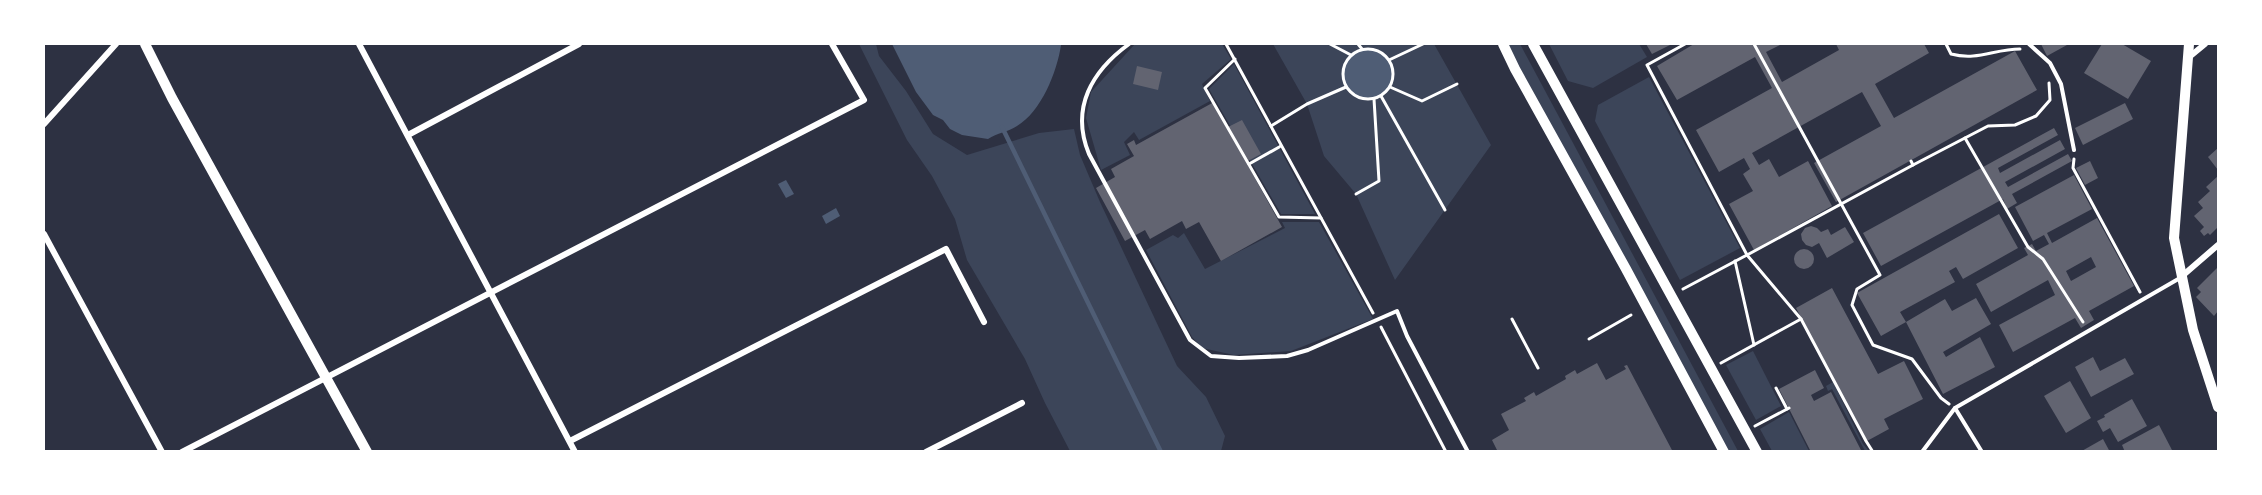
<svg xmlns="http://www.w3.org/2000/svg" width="2262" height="495" viewBox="0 0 2262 495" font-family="Montserrat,sans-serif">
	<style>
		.green { fill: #3c4559 }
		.water { fill: #4f5d75 }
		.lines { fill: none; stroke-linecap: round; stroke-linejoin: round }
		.stream { stroke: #4f5d75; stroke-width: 4.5 }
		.building { fill: #626471; fill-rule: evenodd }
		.path { stroke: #fff; stroke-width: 3 }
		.service { stroke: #fff; stroke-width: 4 }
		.minor { stroke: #fff; stroke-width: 6 }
		.tertiary { stroke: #fff; stroke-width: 10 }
	</style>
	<rect width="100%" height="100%" fill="#2d3142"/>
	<g class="green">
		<polygon points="859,44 876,44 879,56 906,91 933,134 967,155 1039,133 1074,129 1080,155 1100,202 1177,366 1206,397 1225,436 1221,451 1070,451 1045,403 1025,359 967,260 955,219 932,176 907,140"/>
		<polygon points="1135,44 1222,44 1231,59 1202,84 1210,101 1139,140 1134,132 1124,142 1130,155 1101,170 1086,118 1091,92"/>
		<polygon points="1273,44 1434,44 1491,145 1395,280 1356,194 1324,156 1307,104"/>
		<polygon points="1507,44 1520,44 1738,451 1729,451"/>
		<polygon points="1549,44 1639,44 1647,57 1593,88 1568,81"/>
		<polygon points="1234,64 1315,214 1281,214 1209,89"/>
		<polygon points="1649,77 1740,248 1680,280 1595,121 1598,105"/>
		<polygon points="1282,222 1319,222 1373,319 1291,351 1234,355 1202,348 1192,337 1146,250 1173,235 1178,238 1184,233 1205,269 1285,228"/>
		<polygon points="1753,351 1781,406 1756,420 1726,365"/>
		<polygon points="1833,382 1863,444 1869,451 1865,451 1832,389 1828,391 1826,386"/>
		<polygon points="1789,412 1809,451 1772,451 1760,429"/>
	</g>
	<g class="water">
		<path d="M892,44H1061V45C1057,72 1041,112 1017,126C1008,132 997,133 988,139L962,135L950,129L943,120L933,115L916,92Z"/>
		<circle cx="1368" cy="74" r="25"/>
		<polygon points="786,180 794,194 786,198 778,184"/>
		<polygon points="836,208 840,216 826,224 822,216"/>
	</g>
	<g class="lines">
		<polyline class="stream" points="1002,127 1161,452"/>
	</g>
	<g class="building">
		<polygon points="1646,44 1672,44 1652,54"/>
		<polygon points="1694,44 1782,44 1766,52 1782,82 1839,50 1836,44 1924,44 1929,53 1875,84 1894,118 2015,51 2037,90 1836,202 1814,163 1881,126 1862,92 1752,153 1759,165 1769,159 1779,177 1808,161 1832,206 1754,250 1729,204 1753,191 1743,174 1750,169 1744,158 1719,172 1696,130 1772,88 1755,57 1677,100 1657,66"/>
		<polygon points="2041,44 2066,44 2067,45 2047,56"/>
		<polygon points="2102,44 2122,44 2151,61 2128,99 2084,73"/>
		<polygon points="1137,66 1162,72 1158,90 1133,84"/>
		<polygon points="1214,102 1228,127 1242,120 1261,154 1246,162 1282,227 1221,261 1199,222 1186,229 1182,221 1150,239 1145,230 1125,241 1096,188 1115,177 1111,169 1134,156 1127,144 1134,140 1136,145"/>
		<polygon points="2125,103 2133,119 2083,145 2075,128"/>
		<polygon points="2054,128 2058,135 1998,168 2000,173 2060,140 2065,149 2005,182 2008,187 2068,154 2072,161 2012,194 2017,203 2007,209 2003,199 1881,266 1863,233"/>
		<polygon points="2218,148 2218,170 2208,157"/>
		<polygon points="2090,161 2098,178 2085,185 2076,168"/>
		<path d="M2074,175L2092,209L2047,233L2052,243L2097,218L2134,286L2089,311L2094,320L2081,328L2075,318L2013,352L1999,325L2055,295L2048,280L1991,312L1976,284L2028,255L2024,248L2032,244L2036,251L2049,244L2044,235L2033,241L2015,207ZM2091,257L2096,267L2071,281L2066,271Z"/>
		<polygon points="2218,176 2218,227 2210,235 2208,233 2204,236 2200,231 2204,227 2194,216 2203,208 2198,202 2210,191 2206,187"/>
		<polygon points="1999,214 2018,248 1963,279 1956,267 1949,271 1955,282 1900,312 1906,322 1945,299 1952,311 1976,298 1991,324 1943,352 1946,357 1980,337 1995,367 1943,394 1906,322 1881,336 1857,293"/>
		<polygon points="1811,226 1817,228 1821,232 1828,229 1831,235 1845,227 1854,242 1827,258 1819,243 1812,247 1806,245 1802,240 1801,234 1805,228"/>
		<circle cx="1804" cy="259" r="10"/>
		<polygon points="2218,267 2218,311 2214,316 2196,297 2201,292 2197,288"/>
		<polygon points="1832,288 1878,374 1904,361 1923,399 1884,419 1889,429 1867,441 1796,308"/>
		<polygon points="2093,357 2100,371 2125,358 2134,374 2091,397 2075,367"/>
		<polygon points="1597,363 1606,380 1626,369 1624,366 1627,365 1673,452 1498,452 1492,440 1509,430 1501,414 1526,401 1524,398 1534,392 1536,396 1566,379 1565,376 1575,370 1577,374"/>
		<polygon points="1815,370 1824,388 1811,395 1814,401 1831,392 1862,452 1811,452 1779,389"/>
		<polygon points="2070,381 2091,418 2066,433 2044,396"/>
		<polygon points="2132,399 2147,426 2118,442 2110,428 2103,432 2097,421 2105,417 2104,415"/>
		<polygon points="2159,425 2173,452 2125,452 2122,445"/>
		<polygon points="2103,439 2110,452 2080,452"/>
	</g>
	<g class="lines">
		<g class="path">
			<polyline points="1226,44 1373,313"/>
			<polyline points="1330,44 1351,55"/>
			<polyline points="1358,44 1362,49"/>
			<polyline points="1685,44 1647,65 1747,255 1913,165 1911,161"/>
			<polyline points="1754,44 1880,275 1857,289 1852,305 1873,345 1912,359 1941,398 1949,404"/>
			<path d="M1946,44L1951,54C1978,61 1994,49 2020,49"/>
			<circle cx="1368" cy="74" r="25"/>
			<polyline points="1235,59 1205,88 1279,217 1321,218"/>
			<polyline points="1389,60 1423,44"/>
			<polyline points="1390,87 1422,101 1457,84"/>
			<polyline points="1381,96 1445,210"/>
			<polyline points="1271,126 1307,104 1346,87"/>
			<polyline points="1965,138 2028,247 2043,259 2083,322"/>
			<polyline points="2074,159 2073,168 2140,292"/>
			<polyline points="1249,164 1281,146"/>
			<polyline points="1913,165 1988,126 2015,125 2036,116 2050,100 2049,83"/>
			<polyline points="1356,194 1379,181 1374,99"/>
			<polyline points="1735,261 1754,345"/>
			<polyline points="1683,289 1747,255 1801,319 1866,441 1873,452"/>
			<polyline points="1512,319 1538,368"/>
			<polyline points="1381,327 1446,452"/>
			<polyline points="1589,339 1631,315"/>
			<polyline points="1721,363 1801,319"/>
			<polyline points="1776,388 1787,409"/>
			<polyline points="1755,426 1789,408"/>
		</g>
		<g class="service">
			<path d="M1129,44C1092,71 1070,108 1089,154L1190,340L1211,356L1239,358L1287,356L1308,350L1397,311L1407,336L1468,452"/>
			<polyline points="2029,44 2050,63 2061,84 2074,150"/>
			<polyline points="1955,408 1982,452"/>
			<polyline points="1922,452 1955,408 2180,278"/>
		</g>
		<g class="minor">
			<polyline points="359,44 575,452"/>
			<polyline points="2188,58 2205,44"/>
			<polyline points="44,124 116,44"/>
			<polyline points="408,135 579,44"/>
			<polyline points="44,234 162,452"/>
			<polyline points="2181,277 2218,245"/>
			<polyline points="570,441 946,249 984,322"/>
			<polyline points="182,452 864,100 832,44"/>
			<polyline points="926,452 1022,403"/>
		</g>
		<g class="tertiary">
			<polyline points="145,44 172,98 367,452"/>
			<polyline points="1503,44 1515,69 1626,269 1724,452"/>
			<polyline points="1533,44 1757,452"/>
			<polyline points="2189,44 2174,238 2193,330 2218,407"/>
		</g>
	</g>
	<rect width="2262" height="495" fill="none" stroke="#ffffff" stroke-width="90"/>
</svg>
